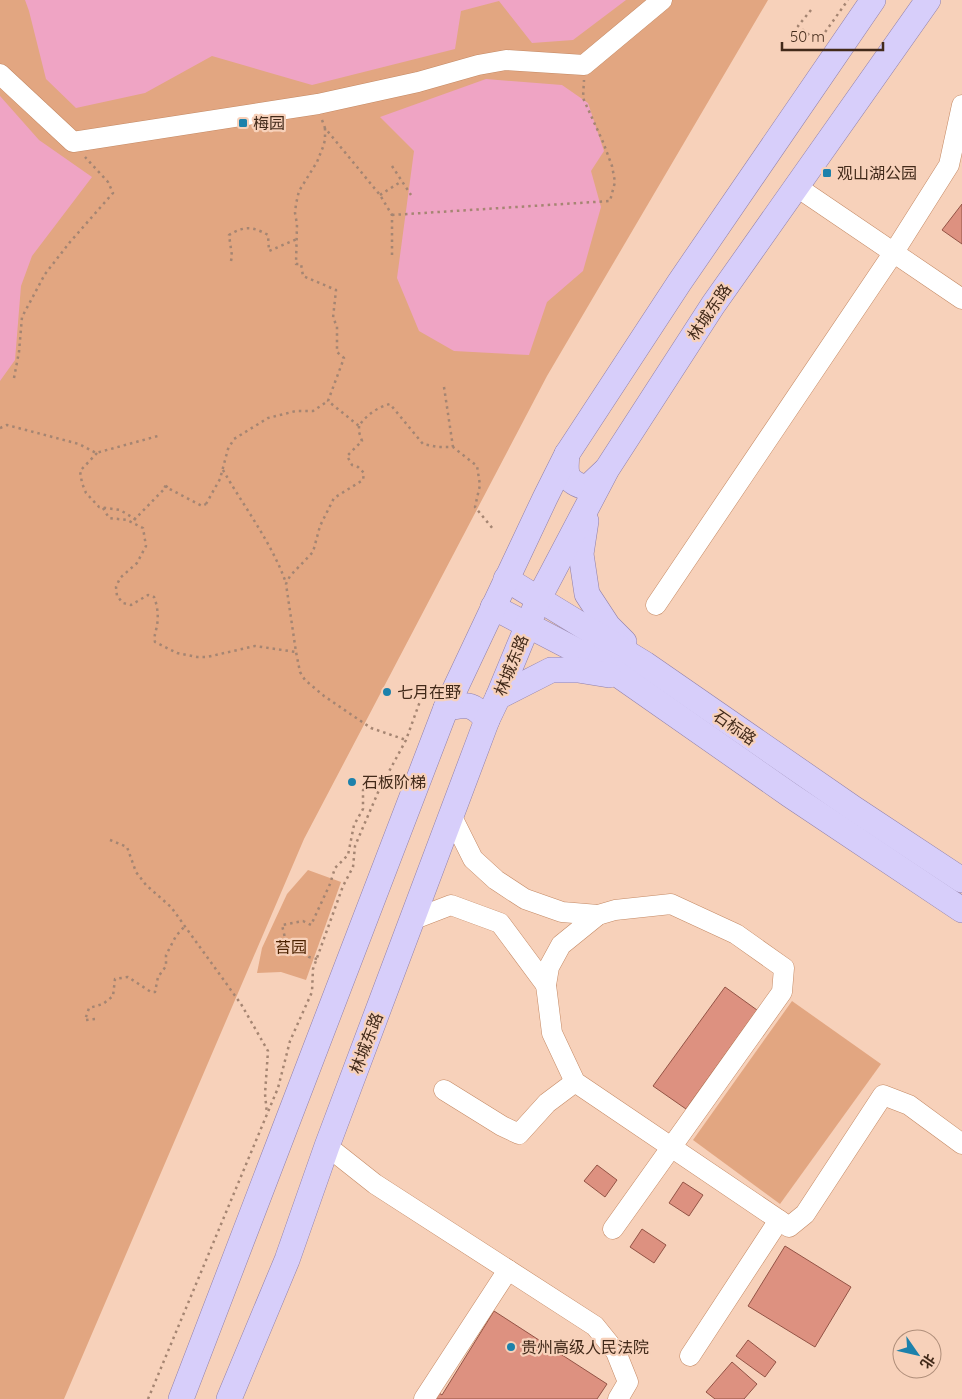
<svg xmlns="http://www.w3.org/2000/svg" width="962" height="1399" viewBox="0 0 962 1399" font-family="Quicksand,'Noto Sans SC',sans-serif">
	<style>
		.green { fill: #e2a681 }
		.water { fill: #efa4c4 }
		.building { fill: #dd9180; stroke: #935345 }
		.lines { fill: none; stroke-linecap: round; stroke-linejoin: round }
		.minor-casing { stroke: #c48964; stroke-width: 21 }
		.major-casing { stroke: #9180a9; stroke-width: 26 }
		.path { stroke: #a58572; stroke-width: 2.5; stroke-dasharray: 2.5 4; stroke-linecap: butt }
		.minor { stroke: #fff; stroke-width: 20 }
		.major { stroke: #d7cefa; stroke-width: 25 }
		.poi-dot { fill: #1d81ab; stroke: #f7d1ba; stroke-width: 2 }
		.labels { text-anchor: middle; stroke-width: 4.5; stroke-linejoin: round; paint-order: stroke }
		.poi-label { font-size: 16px; fill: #422a1a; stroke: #f7d1ba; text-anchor: start }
		.street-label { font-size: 16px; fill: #422a1a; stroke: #f7d1ba }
		.park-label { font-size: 16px; fill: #4c2201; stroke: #f7d1ba }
	</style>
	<rect width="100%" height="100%" fill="#f7d1ba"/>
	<g class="green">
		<polygon points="0,0 768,0 547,376 304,839 64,1399 0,1399"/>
		<polygon points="308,870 341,882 306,980 281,972 257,973 262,948 287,894"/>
		<polygon points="792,1001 881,1064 780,1204 693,1140"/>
	</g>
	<g class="water">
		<polygon points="25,0 626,0 573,40 532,43 499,1 461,11 455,49 312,85 212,56 145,93 76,108 46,79 29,11"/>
		<polygon points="486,79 562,85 588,103 604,151 591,171 601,207 583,271 547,302 529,355 454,351 419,331 397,278 414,151 380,117"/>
		<polygon points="0,96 39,140 92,177 32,256 21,286 15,360 0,381"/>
	</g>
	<g class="building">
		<polygon points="962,204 962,244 942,230"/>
		<polygon points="725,987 757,1010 686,1109 653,1086"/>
		<polygon points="597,1165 617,1180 605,1197 584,1181"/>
		<polygon points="683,1182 703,1195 689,1216 669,1203"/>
		<polygon points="642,1229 666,1245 654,1263 630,1247"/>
		<polygon points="785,1246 851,1287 815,1347 748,1306"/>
		<polygon points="494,1311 607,1384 597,1399 421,1399 429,1386 442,1395"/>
		<polygon points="748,1340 776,1362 765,1377 736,1356"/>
		<polygon points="732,1362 757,1384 744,1399 715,1399 706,1392"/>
	</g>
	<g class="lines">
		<g class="minor-casing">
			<g id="minor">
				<polyline points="0,74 73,142 318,104 418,82 478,65 506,60 584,65 662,0"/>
				<polyline points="797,187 962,299"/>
				<polyline points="656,605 894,252 949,165 962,105"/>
				<polyline points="451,815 473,859 496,880 525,899 562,912 598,915"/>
				<polyline points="412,920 451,905 500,923 546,985"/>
				<polyline points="444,1090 502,1126 519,1134 547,1103 575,1082"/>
				<polyline points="327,1146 375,1184 595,1326 616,1352 628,1382 618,1399"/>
				<polyline points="613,1229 782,992 784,968 736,934 671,904 615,910 598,915 561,945 549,967 546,985 552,1033 575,1082 779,1220 789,1227 805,1214 883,1095 909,1105 962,1144"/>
				<polyline points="690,1356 779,1220"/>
				<polyline points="424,1399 508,1270"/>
			</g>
		</g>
		<g class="major-casing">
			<g id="major">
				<path d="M567,454C565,475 565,481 587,488L606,470"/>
				<polyline points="586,521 581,554 587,594 608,626 624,642"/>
				<polyline points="506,579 645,664 853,808 962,880"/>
				<polyline points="493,607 587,656 620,676 790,795 962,910"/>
				<polyline points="498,697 551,670 578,670 609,675"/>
				<path d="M446,708C467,705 472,702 487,720"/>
				<polyline points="181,1399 446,708 545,498 567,454 679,283 873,0"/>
				<polyline points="229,1399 287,1260 327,1146 487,720 498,697 539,598 607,469 713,305 928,0"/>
			</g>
		</g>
		<g class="path">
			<polyline points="811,10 798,26 818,42 848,0"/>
			<polyline points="322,120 325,128 380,195 392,215 392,259"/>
			<path d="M325,128V140L323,147L317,162L299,191L296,204L295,213L297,224L296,264H301L303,276L336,290L333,318L337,326V352L344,358L328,401L359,426C366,415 378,407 390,404L423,444L438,447H453L477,466L480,485L475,507L493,529"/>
			<polyline points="392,166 411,195"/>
			<polyline points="380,195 402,181"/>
			<polyline points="392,215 610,201 615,182 612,166 603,142 583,98 584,80"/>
			<path d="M231,261L232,256L229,235C244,226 252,226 268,235L269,251L297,239"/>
			<polyline points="14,378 19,352 22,317 45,274 70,242 113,193 108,182 85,157"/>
			<polyline points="444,387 453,447"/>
			<polyline points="359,426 359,432 362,441 347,456 352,465 358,467 364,473 363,480 334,498 320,526 313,552 290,576 286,584 296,652 300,672 305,680 324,696 371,728 406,740"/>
			<polyline points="0,428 7,425 79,444 96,453 158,436"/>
			<polyline points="97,453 80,471 82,483 86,493 99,507 120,510 137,520"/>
			<path d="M223,470C244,507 272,543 286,583"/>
			<polyline points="164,486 202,506 206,504"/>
			<polyline points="206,504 220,479 228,449 234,439 268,418 296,411 313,411 328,401"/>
			<path d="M103,508L109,518L127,520L143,528L146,546L137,563L120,578L116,587L117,596L123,603L131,605L148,595L154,597C158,607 159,619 156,630C155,635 154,636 155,642L177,653L197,657H207L255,646L296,652"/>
			<polyline points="134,520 170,483"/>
			<polyline points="110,840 127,847 136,872 146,885 171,907 241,1004 268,1051 265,1094 267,1114"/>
			<polyline points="317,959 309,957 305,949 290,948 285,938 282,925 303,921 311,925 330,884 335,868 348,855 354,825 363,809 363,790 375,784 382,785"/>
			<polyline points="95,1019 85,1020 89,1008 103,1004 113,996 115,979 128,977 151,992 155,992 158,977 166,966 166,955 176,936 184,927"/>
			<polyline points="148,1399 278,1088 290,1041 312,992 313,969 343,886 353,867 355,846 379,790 406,740 423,693"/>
		</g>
		<use href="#minor" class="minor"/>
		<use href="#major" class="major"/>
	</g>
	<g class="poi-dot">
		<rect x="238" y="118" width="10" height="10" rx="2.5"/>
		<rect x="822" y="168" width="10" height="10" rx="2.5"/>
		<circle cx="387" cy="692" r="5"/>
		<circle cx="352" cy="782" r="5"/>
		<circle cx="511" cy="1347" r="5"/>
	</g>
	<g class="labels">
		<g class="poi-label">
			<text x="253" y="129">梅园</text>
			<text x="837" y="179">观山湖公园</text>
			<text x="397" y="698">七月在野</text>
			<text x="362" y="788">石板阶梯</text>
			<text x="521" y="1353">贵州高级人民法院</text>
		</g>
		<g class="street-label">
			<text transform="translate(709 312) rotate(-56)" y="6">林城东路</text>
			<text transform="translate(511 665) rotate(-68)" y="6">林城东路</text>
			<text transform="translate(735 727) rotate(35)" y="6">石标路</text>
			<text transform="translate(366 1043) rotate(-69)" y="6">林城东路</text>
		</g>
		<g class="park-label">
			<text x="291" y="953">苔园</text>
		</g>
	</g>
	<g transform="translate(917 1354) rotate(124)"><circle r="24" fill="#f7d1ba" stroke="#af8e7a"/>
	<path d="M0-4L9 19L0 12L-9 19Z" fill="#1d81ab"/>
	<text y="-8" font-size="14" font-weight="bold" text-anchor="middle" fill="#422a1a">北</text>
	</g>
	<path d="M782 42v8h101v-8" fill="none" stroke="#422a1a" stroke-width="2.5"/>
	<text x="790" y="42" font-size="15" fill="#422a1a" stroke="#f7d1ba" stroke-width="4" paint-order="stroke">50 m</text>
</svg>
